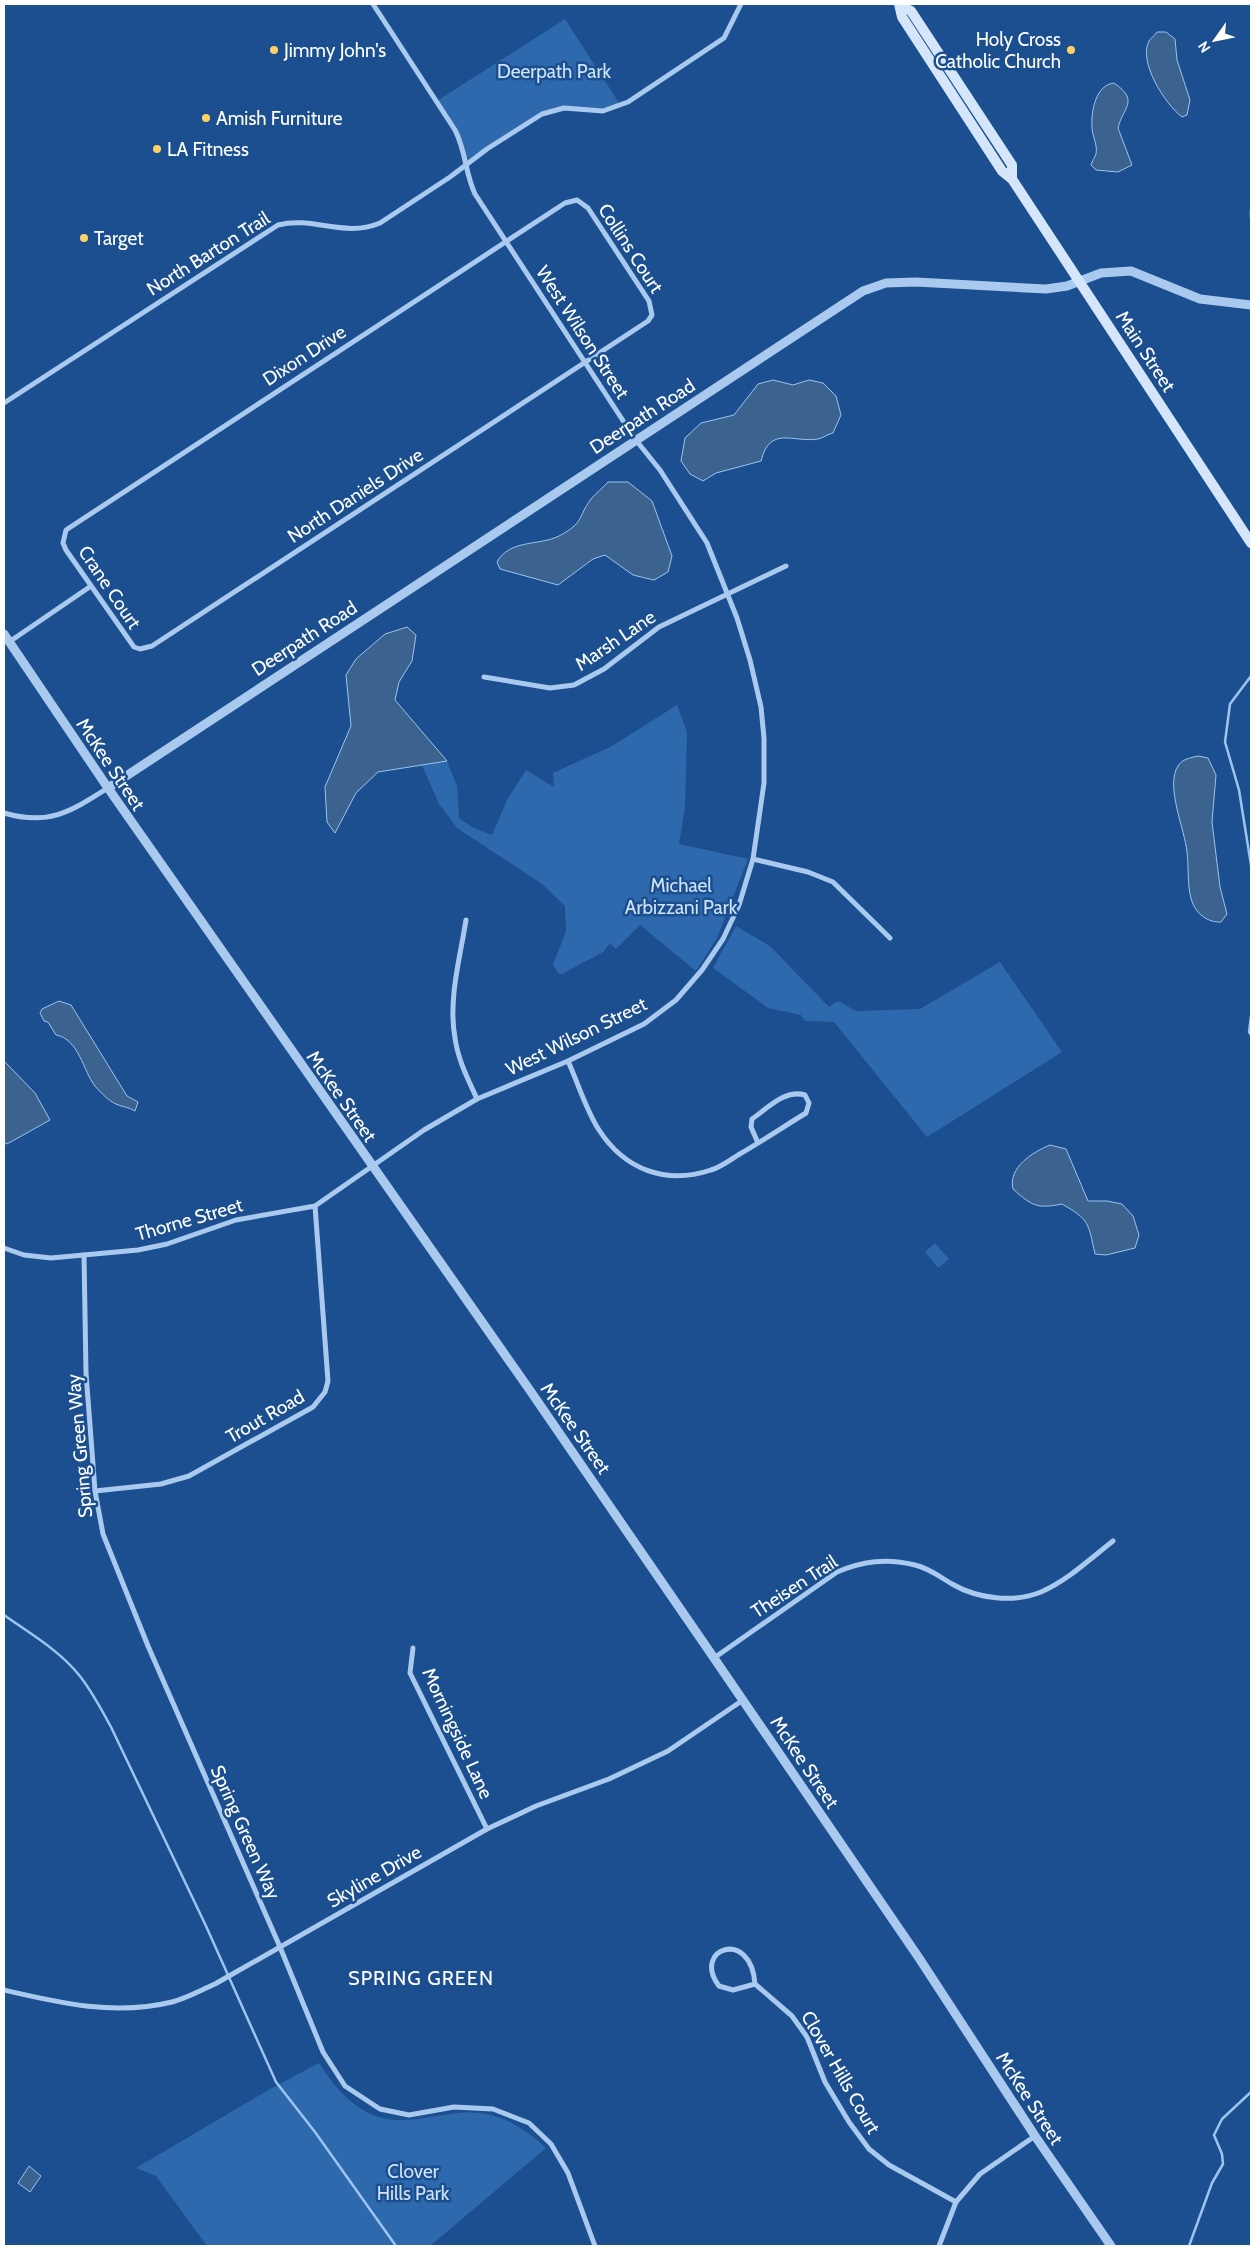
<svg xmlns="http://www.w3.org/2000/svg" width="1255" height="2250" viewBox="0 0 1255 2250" font-family="Cabin,sans-serif">
	<style>
		.green { fill: #2e69ad }
		.water { fill: #3c6290; stroke: #9cc4f0 }
		.lines { fill: none; stroke-linecap: round; stroke-linejoin: round }
		.stream { stroke: #9cc4f0; stroke-width: 2.5 }
		.minor { stroke: #a9c9ee; stroke-width: 5 }
		.tertiary { stroke: #a9c9ee; stroke-width: 9 }
		.secondary { stroke: #d6e6fa; stroke-width: 10 }
		.poi-dot { fill: #ffd166; stroke: #1b4f8f; stroke-width: 2 }
		.labels { text-anchor: middle; stroke-width: 5; stroke-linejoin: round; paint-order: stroke }
		.poi-label { font-size: 19px; fill: #fff; stroke: #1b4f8f; text-anchor: start }
		.park-label { font-size: 19px; fill: #cfe3fa; stroke: #1b4f8f }
		.street-label { font-size: 19px; fill: #fff; stroke: #1b4f8f }
		.neighbourhood-label { font-size: 20px; letter-spacing: 1px; fill: #fff; stroke: #1b4f8f }
	</style>
	<rect width="100%" height="100%" fill="#1b4f8f"/>
	<g class="green">
		<polygon points="565,19 621,106 613,109 553,110 466,164 462,145 437,101"/>
		<polygon points="677,705 687,732 685,807 679,844 748,859 717,938 696,971 640,925 616,949 610,943 603,952 562,974 558,973 553,964 566,932 565,906 542,884 457,828 439,804 422,765 447,761 457,786 459,818 472,827 492,835 507,800 526,770 554,787 553,773 612,746"/>
		<polygon points="736,926 770,946 829,1007 838,1001 856,1011 920,1009 1000,962 1062,1052 927,1137 834,1022 805,1021 801,1015 768,1008 713,968"/>
		<polygon points="935,1243 949,1259 938,1268 925,1252"/>
		<path d="M319,2063C331,2081 344,2099 363,2110C392,2128 425,2117 457,2113C492,2109 521,2124 546,2148L430,2246H207L156,2176L136,2168L270,2089Z"/>
	</g>
	<g class="water">
		<path d="M1157,32H1166L1175,39L1177,60L1190,100L1187,115L1182,117C1165,104 1138,62 1149,41C1151,38 1155,35 1157,32Z"/>
		<path d="M1114,83C1140,101 1123,107 1118,128L1132,165L1118,172L1096,170L1091,165C1092,161 1095,157 1096,154C1098,145 1092,136 1092,127C1091,110 1096,85 1114,83Z"/>
		<path d="M773,380L793,385L809,380L823,383L836,396L841,415L833,433C828,434 823,438 818,439C793,443 770,425 761,461L716,473L703,481L690,474L681,461L685,438L701,423L734,415L758,384Z"/>
		<path d="M608,482H628L652,501L672,556L668,572L654,580L633,575L605,555L593,559L558,585L500,569L497,562C510,539 539,546 559,536C585,522 577,518 591,499C596,493 603,488 608,482Z"/>
		<polygon points="407,627 416,635 412,661 399,682 395,700 447,761 378,772 356,793 335,833 327,822 325,787 351,726 346,675 356,659 385,634"/>
		<path d="M1198,756L1208,758L1216,775L1212,822L1220,887L1227,914L1221,922C1207,923 1194,912 1191,898C1187,884 1189,867 1187,852C1185,830 1165,786 1178,766C1182,759 1190,758 1198,756Z"/>
		<path d="M59,1001L71,1005L127,1096L138,1102L135,1111C129,1107 122,1107 116,1104C110,1102 99,1091 95,1086C83,1071 79,1039 56,1035L48,1022L44,1021L40,1013L42,1009Z"/>
		<polygon points="4,1061 35,1093 50,1120 7,1144 4,1142"/>
		<path d="M1050,1145L1066,1149L1088,1201H1107L1122,1204L1133,1216L1139,1235L1135,1248L1106,1255L1095,1254C1088,1223 1090,1220 1062,1204C1037,1209 1032,1206 1013,1189C1008,1167 1033,1152 1050,1145Z"/>
		<polygon points="29,2166 41,2176 30,2192 18,2183"/>
	</g>
	<g class="lines">
		<g class="stream">
			<polyline points="1251,210 1251,217"/>
			<polyline points="1251,676 1230,704 1225,742 1239,790 1251,865"/>
			<polyline points="1251,1016 1249,1032 1251,1035"/>
			<path d="M4,1615C29,1633 59,1650 79,1675C92,1691 101,1709 111,1727L206,1926L276,2082L315,2132L396,2246"/>
			<polyline points="1189,2246 1212,2183 1223,2164 1222,2154 1214,2135 1222,2119 1251,2092"/>
		</g>
		<g class="minor">
			<polygon points="577,200 588,208 649,301 652,315 648,321 152,646 140,649 134,647 66,550 63,543 66,530 565,203"/>
			<path d="M4,403L278,225C313,216 344,238 380,223L450,177L487,149L542,114L564,108L603,111L628,102L724,38L741,4"/>
			<polyline points="9,642 91,586"/>
			<polyline points="484,677 550,688 574,685 604,669 659,627 786,566"/>
			<path d="M4,813C49,826 70,812 108,788"/>
			<polyline points="753,859 808,872 833,882 890,938"/>
			<path d="M466,920C460,958 448,1000 455,1038C458,1060 468,1079 477,1099"/>
			<path d="M568,1061C578,1083 586,1110 599,1130C625,1170 666,1185 711,1170C721,1167 730,1160 738,1155C761,1142 783,1127 806,1113L809,1103L805,1095C785,1089 768,1108 752,1119L751,1127L758,1143"/>
			<path d="M4,1248L24,1255L51,1258L138,1250L167,1244L236,1220L315,1206L424,1130L477,1099L568,1061L644,1024L676,1000L702,970L723,939L739,905L753,859L764,783V738L761,707L750,660L737,618L707,543L660,470L635,439L475,194C465,173 466,151 455,130L373,4"/>
			<polyline points="84,1255 86,1373 95,1491 103,1534 148,1646 280,1947 323,2052 345,2086 380,2109 409,2115 454,2107 493,2109 529,2123 551,2144 568,2173 595,2246"/>
			<polyline points="95,1491 161,1484 189,1476 313,1407 325,1392 328,1381 315,1206"/>
			<polyline points="413,1648 410,1673 487,1829"/>
			<path d="M714,1658L837,1572C863,1561 887,1558 915,1565C929,1568 940,1577 952,1584C978,1599 1014,1603 1041,1592C1068,1580 1090,1559 1113,1541"/>
			<path d="M755,1984L733,1990L719,1986C691,1949 751,1927 755,1984L792,2016L807,2037L825,2082L849,2122L869,2149L889,2165L956,2202"/>
			<path d="M4,1990C60,2003 115,2016 172,2002C187,1998 201,1990 215,1984L487,1829L536,1806L609,1779L668,1751L743,1700"/>
			<polyline points="939,2246 956,2202 980,2174 1035,2136"/>
		</g>
		<g class="tertiary">
			<polyline points="4,634 108,788 529,1389 714,1658 919,1958 1035,2136 1111,2246"/>
			<polyline points="108,788 863,291 886,283 916,282 1046,289 1067,286 1101,273 1131,271 1200,299 1251,305"/>
		</g>
		<g class="secondary">
			<polyline points="899,4 902,17 1002,171 1012,179 1251,543"/>
			<polyline points="901,6 911,11 1012,165 1012,179"/>
		</g>
	</g>
	<g class="poi-dot">
		<circle cx="274" cy="50" r="5"/>
		<circle cx="1071" cy="50" r="5"/>
		<circle cx="206" cy="118" r="5"/>
		<circle cx="157" cy="149" r="5"/>
		<circle cx="84" cy="238" r="5"/>
	</g>
	<g class="labels">
		<g class="poi-label">
			<text x="1061" y="46" text-anchor="end">Holy Cross<tspan x="1061" dy="22">Catholic Church</tspan></text>
			<text x="284" y="57">Jimmy John's</text>
			<text x="216" y="125">Amish Furniture</text>
			<text x="167" y="156">LA Fitness</text>
			<text x="94" y="245">Target</text>
		</g>
		<g class="park-label">
			<text x="554" y="78">Deerpath Park</text>
			<text x="681" y="892">Michael<tspan x="681" dy="22">Arbizzani Park</tspan></text>
			<text x="413" y="2178">Clover<tspan x="413" dy="22">Hills Park</tspan></text>
		</g>
		<g class="street-label">
			<text transform="translate(631 248) rotate(57)" y="7">Collins Court</text>
			<text transform="translate(208 253) rotate(-32)" y="7">North Barton Trail</text>
			<text transform="translate(583 332) rotate(57)" y="7">West Wilson Street</text>
			<text transform="translate(1146 351) rotate(57)" y="7">Main Street</text>
			<text transform="translate(304 355) rotate(-33)" y="7">Dixon Drive</text>
			<text transform="translate(642 416) rotate(-33)" y="7">Deerpath Road</text>
			<text transform="translate(355 495) rotate(-33)" y="7">North Daniels Drive</text>
			<text transform="translate(110 587) rotate(56)" y="7">Crane Court</text>
			<text transform="translate(304 638) rotate(-33)" y="7">Deerpath Road</text>
			<text transform="translate(615 640) rotate(-34)" y="7">Marsh Lane</text>
			<text transform="translate(111 764) rotate(56)" y="7">McKee Street</text>
			<text transform="translate(576 1036) rotate(-26)" y="7">West Wilson Street</text>
			<text transform="translate(342 1096) rotate(55)" y="7">McKee Street</text>
			<text transform="translate(189 1219) rotate(-16)" y="7">Thorne Street</text>
			<text transform="translate(265 1416) rotate(-30)" y="7">Trout Road</text>
			<text transform="translate(576 1428) rotate(55)" y="7">McKee Street</text>
			<text transform="translate(79 1446) rotate(-95)" y="7">Spring Green Way</text>
			<text transform="translate(794 1586) rotate(-33)" y="7">Theisen Trail</text>
			<text transform="translate(458 1733) rotate(65)" y="7">Morningside Lane</text>
			<text transform="translate(805 1762) rotate(56)" y="7">McKee Street</text>
			<text transform="translate(246 1832) rotate(66)" y="7">Spring Green Way</text>
			<text transform="translate(374 1876) rotate(-30)" y="7">Skyline Drive</text>
			<text transform="translate(841 2072) rotate(60)" y="7">Clover Hills Court</text>
			<text transform="translate(1030 2098) rotate(57)" y="7">McKee Street</text>
		</g>
		<g class="neighbourhood-label">
			<text x="421" y="1985">SPRING GREEN</text>
		</g>
	</g>
	<rect width="1255" height="2250" fill="none" stroke="#ffffff" stroke-width="10"/>
	<g transform="translate(1215 40) rotate(237)" stroke="#1b4f8f" stroke-width="4" paint-order="stroke">
	<path d="M0-4L9 19L0 12L-9 19Z" fill="#ffffff"/>
	<text y="-8" font-size="14" font-weight="bold" text-anchor="middle" fill="#ffffff">N</text>
	</g>
</svg>
